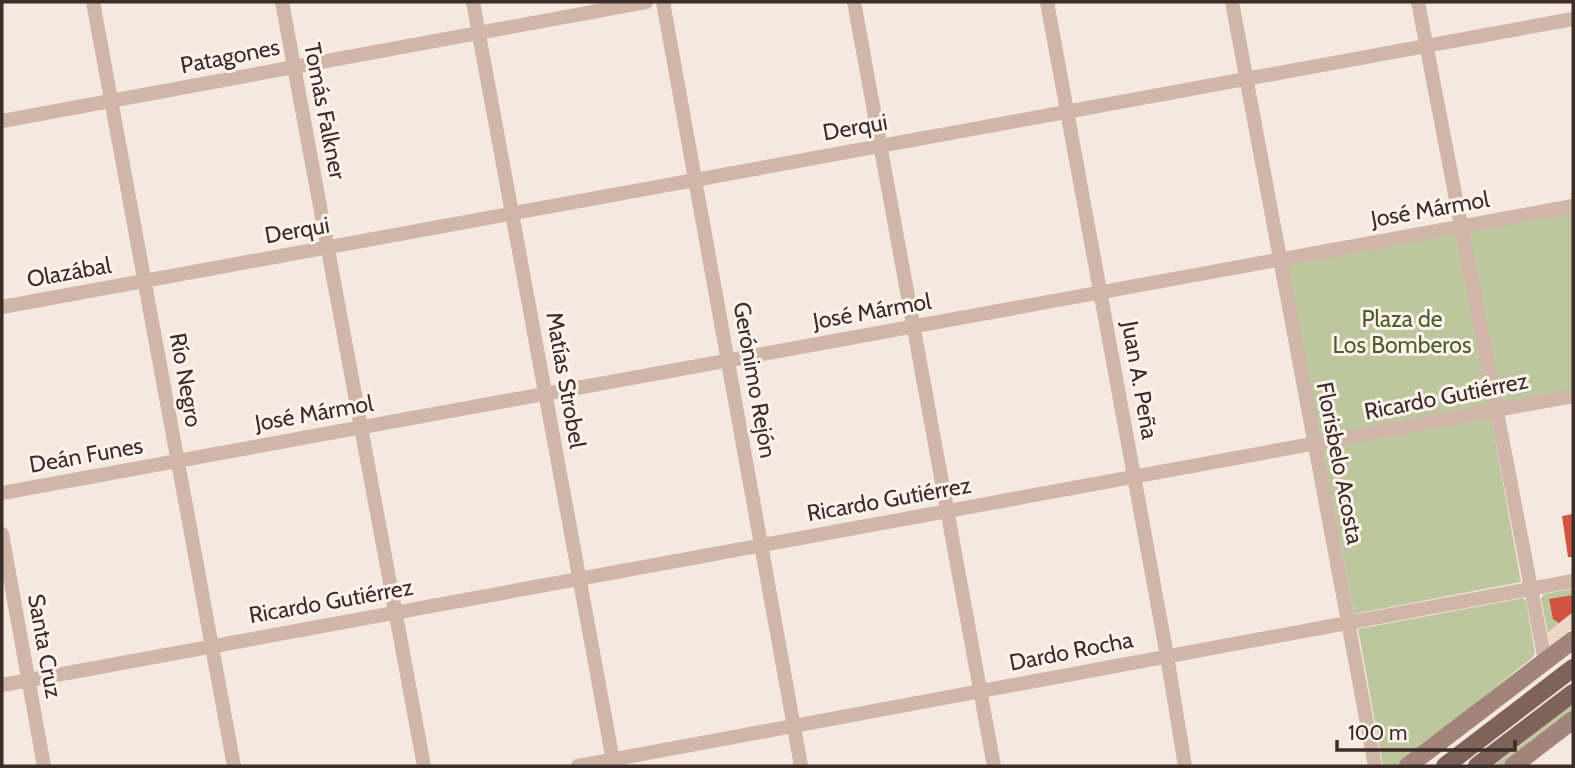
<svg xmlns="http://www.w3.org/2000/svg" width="1575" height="768" viewBox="0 0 1575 768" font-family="Cabin,sans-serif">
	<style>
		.green { fill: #bdc69d }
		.plaza { fill: #eed7c5 }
		.building { fill: #d15441 }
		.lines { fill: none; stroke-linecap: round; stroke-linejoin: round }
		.street { stroke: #cfb6a9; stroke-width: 14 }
		.secondary { stroke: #a3847a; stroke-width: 18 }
		.primary { stroke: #7f6259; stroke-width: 18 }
		.labels { text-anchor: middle; stroke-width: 6; stroke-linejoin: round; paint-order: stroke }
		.street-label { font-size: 23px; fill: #3c2d29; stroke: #fcf3ec }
		.park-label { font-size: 23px; fill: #505d2a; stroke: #fcf3ec }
	</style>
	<rect width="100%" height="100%" fill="#f5e8df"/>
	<g class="green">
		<polygon points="1573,208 1573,392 1315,440 1286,260"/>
		<polygon points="1491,417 1521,582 1354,614 1322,449"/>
		<polygon points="1573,589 1573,627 1550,645 1541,599 1544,594"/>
		<polygon points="1523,598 1526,601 1535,653 1532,658 1398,766 1383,766 1358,629"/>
		<polygon points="1573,704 1573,713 1504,766 1493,766"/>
	</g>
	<polygon class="plaza" points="1573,612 1573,627 1550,645 1547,633"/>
	<g class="building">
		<polygon points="1573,514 1573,557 1568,557 1562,516"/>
		<polygon points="1573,595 1573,612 1559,623 1553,619 1549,599"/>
	</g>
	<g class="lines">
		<g class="street">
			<polyline points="93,2 234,766"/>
			<polyline points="282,2 424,766"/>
			<polyline points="473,2 614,766"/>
			<polyline points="663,2 801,766"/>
			<polyline points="854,2 994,766"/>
			<polyline points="1047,2 1167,656 1185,766"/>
			<polyline points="1232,2 1375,766"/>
			<polyline points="1418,2 1545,661"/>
			<polyline points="2,121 646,2"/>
			<polyline points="2,307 1573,19"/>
			<polyline points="2,493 1573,206"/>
			<polyline points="2,534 44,766"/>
			<polyline points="2,685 1573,396"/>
			<polyline points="578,766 1573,581"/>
		</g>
		<g class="secondary">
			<polyline points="1408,766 1573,640"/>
			<polyline points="1513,766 1573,720"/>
		</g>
		<g class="primary">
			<polyline points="1445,766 1573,668"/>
			<polyline points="1477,766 1573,693"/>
		</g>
	</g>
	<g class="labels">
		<g class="street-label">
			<text transform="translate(230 56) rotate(-11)" y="8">Patagones</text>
			<text transform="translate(325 111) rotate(79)" y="8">Tomás Falkner</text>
			<text transform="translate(855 127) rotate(-10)" y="8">Derqui</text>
			<text transform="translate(1430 209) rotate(-10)" y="8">José Mármol</text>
			<text transform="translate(297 230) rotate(-10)" y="8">Derqui</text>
			<text transform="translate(69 272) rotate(-10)" y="8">Olazábal</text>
			<text transform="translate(872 311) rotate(-10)" y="8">José Mármol</text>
			<text transform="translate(186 380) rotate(80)" y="8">Río Negro</text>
			<text transform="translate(566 380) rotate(80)" y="8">Matías Strobel</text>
			<text transform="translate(755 380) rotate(80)" y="8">Gerónimo Rejón</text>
			<text transform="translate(1140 380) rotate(80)" y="8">Juan A. Peña</text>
			<text transform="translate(1446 396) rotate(-11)" y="8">Ricardo Gutiérrez</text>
			<text transform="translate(314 413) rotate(-10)" y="8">José Mármol</text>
			<text transform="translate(86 455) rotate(-10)" y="8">Deán Funes</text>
			<text transform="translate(1340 463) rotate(79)" y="8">Florisbelo Acosta</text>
			<text transform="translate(889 499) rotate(-10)" y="8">Ricardo Gutiérrez</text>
			<text transform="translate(331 601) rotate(-10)" y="8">Ricardo Gutiérrez</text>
			<text transform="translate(45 646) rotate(80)" y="8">Santa Cruz</text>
			<text transform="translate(1071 651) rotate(-11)" y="8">Dardo Rocha</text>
		</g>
		<g class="park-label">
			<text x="1402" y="327">Plaza de<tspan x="1402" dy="26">Los Bomberos</tspan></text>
		</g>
	</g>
	<rect width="1575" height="768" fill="none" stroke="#3c2d29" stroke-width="7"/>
	<path d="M1337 740v10h178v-10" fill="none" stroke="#3c2d29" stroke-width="3.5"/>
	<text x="1348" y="740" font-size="21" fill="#3c2d29" stroke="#fcf3ec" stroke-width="5" paint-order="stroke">100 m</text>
</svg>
